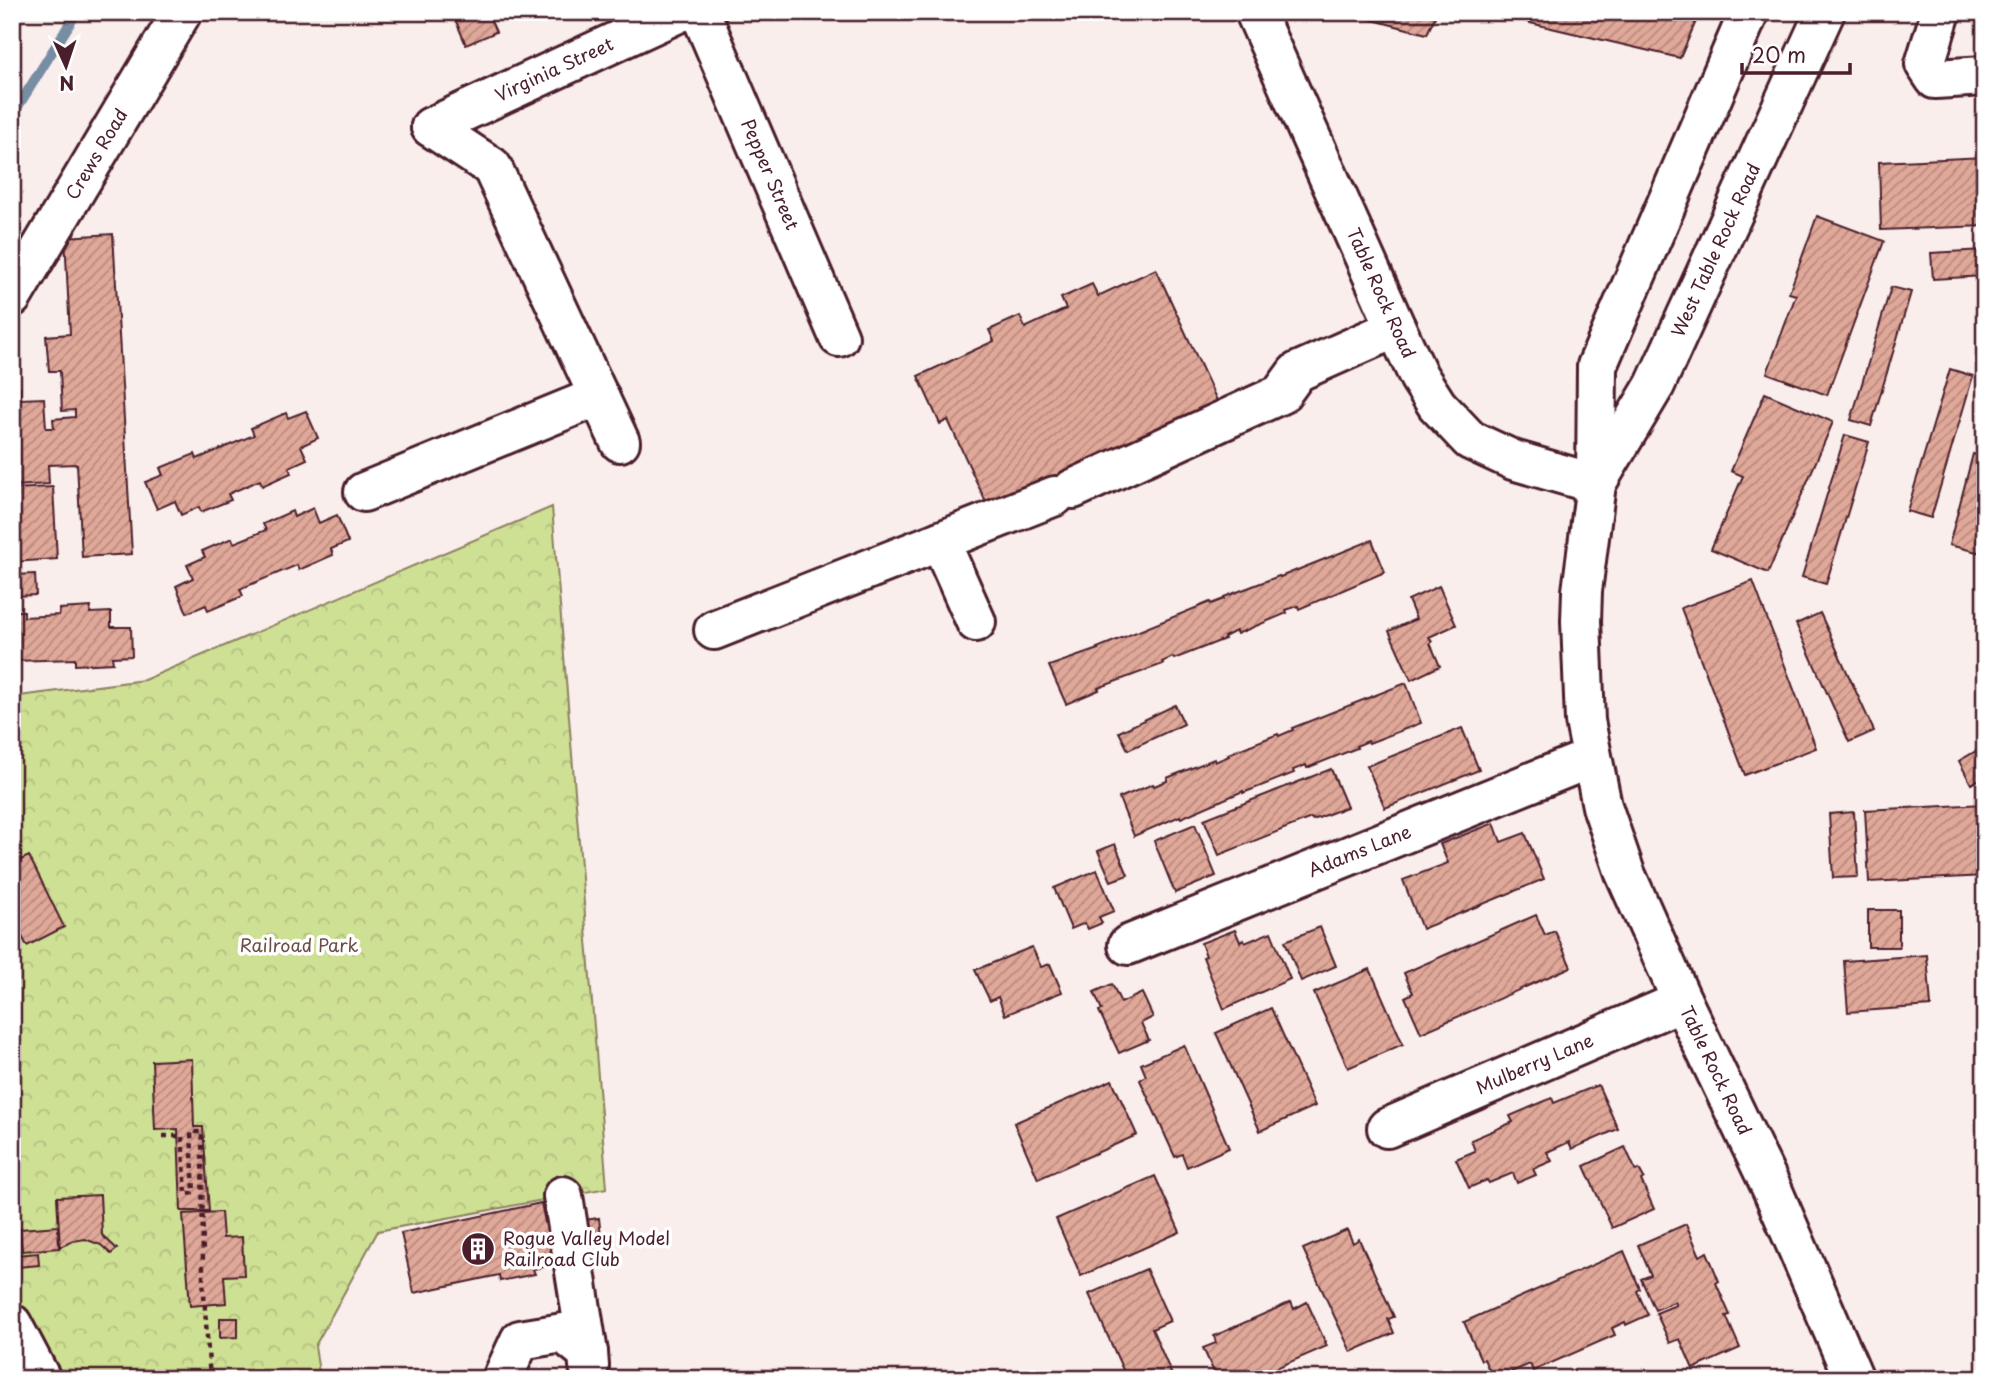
<svg xmlns="http://www.w3.org/2000/svg" width="1997" height="1391" viewBox="0 0 1997 1391" font-family="'Playpen Sans',sans-serif">
	<style>
		.park { fill: url(#park-crowns); stroke: #8c8060; stroke-width: 2 }
		.lines { fill: none; stroke-linecap: round; stroke-linejoin: round }
		.stream { stroke: #768da4; stroke-width: 10 }
		.building { fill: url(#building-hatch); stroke: #4a1f2b; stroke-width: 2 }
		.minor-casing { stroke: #4a1f2b; stroke-width: 44 }
		.major-casing { stroke: #4a1f2b; stroke-width: 44 }
		.path { stroke: #4a1f2b; stroke-width: 4.5; stroke-dasharray: 5 5; stroke-linecap: butt }
		.minor { stroke: #fff; stroke-width: 38 }
		.major { stroke: #fff; stroke-width: 38 }
		.labels { text-anchor: middle; stroke-width: 7; stroke-linejoin: round; paint-order: stroke }
		.street-label { font-size: 18px; fill: #4a1f2b; stroke: #fff }
		.park-label { font-size: 18px; fill: #6b4f45; stroke: #fff }
		.poi-label { font-size: 18px; fill: #4a1f2b; stroke: #fff; text-anchor: start }
	</style>
	<defs>
		<pattern id="park-crowns" width="20" height="18" patternUnits="userSpaceOnUse" patternTransform="scale(1.75)"><rect width="20" height="18" fill="#cee094"/><path d="M2 6a3 3 0 1 1 6 0M12 15a3 3 0 1 1 6 0" fill="none" stroke="#b2c080"/></pattern>
		<pattern id="building-hatch" width="6" height="6" patternUnits="userSpaceOnUse" patternTransform="scale(1.75)"><rect width="6" height="6" fill="#e0a899"/><path d="M-1 1l2-2M0 6l6-6M5 7l2-2" fill="none" stroke="#b8887d"/></pattern>
	</defs>
	<rect width="100%" height="100%" fill="#f9eeeb"/>
	<filter id="ink" filterUnits="userSpaceOnUse"><feTurbulence type="fractalNoise" baseFrequency=".0143" numOctaves="2"/><feDisplacementMap in="SourceGraphic" scale="14" xChannelSelector="R" yChannelSelector="G"/><feConvolveMatrix kernelMatrix="1 2 1 2 8 2 1 2 1" color-interpolation-filters="sRGB"/></filter>
	<g filter="url(#ink)">
		<polygon class="park" points="552,507 607,1188 378,1231 315,1346 320,1379 12,1379 12,697 144,680"/>
		<g class="lines">
			<polyline class="stream" points="12,116 77,12"/>
		</g>
		<g class="building">
			<polygon points="452,12 487,12 496,32 466,45"/>
			<polygon points="1342,12 1437,12 1427,34"/>
			<polygon points="1504,12 1700,12 1680,58 1530,23"/>
			<polygon points="1985,157 1985,226 1881,230 1879,162"/>
			<polygon points="1817,216 1884,241 1827,395 1767,373 1796,295 1789,293"/>
			<polygon points="113,234 132,554 82,557 77,464 48,465 49,484 12,486 12,388 20,387 20,399 44,398 46,428 54,428 53,419 75,417 75,410 62,411 60,371 49,371 46,336 70,334 65,237"/>
			<polygon points="1985,250 1985,276 1933,279 1931,253"/>
			<polygon points="1156,269 1219,405 989,509 948,420 940,424 918,376 994,341 989,330 1020,316 1025,328 1066,309 1061,298 1092,284 1098,296"/>
			<polygon points="1891,287 1911,292 1871,426 1851,420"/>
			<polygon points="1950,369 1973,376 1931,518 1907,511"/>
			<polygon points="1765,393 1833,422 1768,573 1711,549 1743,476 1731,471"/>
			<polygon points="306,411 318,438 301,446 307,459 289,467 291,473 262,486 260,480 228,494 231,500 201,512 199,507 181,515 175,501 157,509 145,482 163,475 160,468 195,454 197,459 254,435 251,428 286,413 288,418"/>
			<polygon points="1845,435 1869,442 1826,584 1802,577"/>
			<polygon points="1973,454 1985,457 1985,554 1949,545"/>
			<polygon points="53,487 57,559 12,562 12,489"/>
			<polygon points="313,508 319,523 337,515 348,542 331,549 333,555 299,570 297,565 240,589 243,596 208,611 206,605 187,613 176,586 193,578 187,565 205,557 202,551 232,538 234,543 266,530 263,524 292,511 294,517"/>
			<polygon points="1372,540 1385,572 1299,609 1298,606 1286,610 1287,613 1237,634 1236,631 1224,637 1225,639 1174,659 1173,657 1162,662 1163,664 1098,688 1099,690 1066,704 1049,666 1098,649 1097,648 1210,602 1211,604 1224,599 1224,597 1279,576 1280,577"/>
			<polygon points="35,574 36,595 12,596 12,575"/>
			<polygon points="1753,581 1816,748 1745,775 1681,608"/>
			<polygon points="1439,586 1456,625 1429,637 1432,642 1430,643 1440,666 1411,680 1389,631 1416,619 1408,600"/>
			<polygon points="91,607 90,613 111,612 111,627 131,627 132,656 112,657 113,663 75,665 75,659 14,661 12,669 12,611 24,611 24,617 59,615 59,609"/>
			<polygon points="1820,613 1874,731 1849,742 1796,624"/>
			<polygon points="1406,683 1421,723 1369,743 1368,741 1356,746 1357,748 1307,768 1306,765 1293,770 1294,773 1243,793 1243,791 1181,818 1180,816 1134,836 1119,798 1153,784 1154,786 1167,781 1167,778 1214,759 1215,762 1229,756 1228,754 1278,734 1279,736 1293,730 1292,728"/>
			<polygon points="1175,705 1184,724 1128,750 1119,732"/>
			<polygon points="1462,728 1479,770 1385,808 1367,766"/>
			<polygon points="1983,747 1985,776 1971,784 1959,761"/>
			<polygon points="1331,769 1347,807 1313,820 1311,818 1219,855 1204,819"/>
			<polygon points="1985,804 1985,876 1869,882 1865,810"/>
			<polygon points="1854,812 1858,877 1833,878 1829,814"/>
			<polygon points="1494,823 1501,842 1525,833 1544,879 1422,929 1403,880 1448,863 1440,844"/>
			<polygon points="1195,824 1216,876 1175,893 1154,841"/>
			<polygon points="1115,844 1128,875 1111,881 1098,851"/>
			<polygon points="29,856 64,927 27,946 12,917 12,864"/>
			<polygon points="1097,870 1114,911 1099,917 1102,923 1088,929 1085,923 1071,929 1054,888"/>
			<rect x="1868" y="910" width="31" height="37"/>
			<polygon points="1536,915 1545,935 1555,931 1571,967 1421,1033 1405,997 1413,993 1404,973"/>
			<polygon points="1320,927 1336,966 1301,981 1285,941"/>
			<polygon points="1235,930 1240,942 1244,940 1245,943 1271,932 1290,979 1224,1009 1203,957 1206,956 1201,943"/>
			<polygon points="1985,931 1985,957 1981,958 1976,932"/>
			<polygon points="1032,947 1041,967 1050,964 1062,992 1005,1015 998,997 990,1001 975,970"/>
			<polygon points="1927,955 1931,1006 1848,1012 1844,961"/>
			<polygon points="1370,969 1403,1044 1348,1068 1314,993"/>
			<polygon points="1112,984 1121,1003 1142,993 1153,1017 1141,1023 1149,1040 1119,1053 1099,1011 1102,1010 1094,992"/>
			<polygon points="1271,1008 1315,1106 1260,1131 1216,1033"/>
			<polygon points="1184,1045 1229,1148 1187,1167 1182,1154 1175,1157 1140,1080 1146,1076 1141,1064"/>
			<polygon points="192,1059 194,1127 203,1127 209,1211 181,1211 178,1129 155,1130 152,1061"/>
			<polygon points="1112,1080 1137,1135 1038,1179 1014,1123"/>
			<polygon points="1598,1085 1618,1129 1572,1149 1569,1142 1547,1152 1552,1161 1533,1169 1536,1175 1517,1183 1513,1173 1489,1183 1487,1180 1469,1188 1456,1159 1475,1151 1471,1140 1513,1122 1510,1116 1552,1098 1554,1103"/>
			<polygon points="1625,1147 1636,1171 1639,1169 1644,1178 1641,1180 1654,1209 1612,1228 1584,1166"/>
			<polygon points="1155,1176 1180,1232 1081,1276 1056,1219"/>
			<polygon points="100,1195 102,1235 117,1249 111,1254 101,1245 85,1239 73,1241 60,1247 57,1197"/>
			<polygon points="541,1203 554,1265 533,1269 535,1274 500,1281 499,1275 414,1293 401,1233"/>
			<polygon points="221,1212 223,1238 242,1237 244,1275 224,1276 226,1303 190,1306 183,1214"/>
			<polygon points="599,1218 601,1237 579,1240 577,1221"/>
			<polygon points="1686,1224 1700,1256 1707,1252 1719,1281 1716,1283 1730,1315 1726,1316 1740,1348 1693,1369 1680,1339 1670,1343 1656,1313 1676,1305 1674,1302 1655,1310 1641,1279 1651,1275 1638,1245"/>
			<polygon points="58,1226 59,1248 22,1251 20,1229"/>
			<polygon points="1347,1230 1353,1243 1359,1239 1394,1317 1388,1319 1394,1333 1351,1352 1303,1249"/>
			<polygon points="1624,1251 1640,1289 1637,1291 1648,1315 1626,1325 1625,1322 1612,1328 1615,1335 1533,1371 1530,1364 1511,1372 1512,1376 1507,1379 1493,1379 1484,1359 1481,1360 1464,1322"/>
			<polygon points="38,1253 39,1265 18,1267 17,1255"/>
			<polygon points="1146,1269 1170,1321 1152,1329 1172,1375 1165,1379 1127,1379 1089,1294"/>
			<polygon points="1291,1302 1294,1309 1307,1302 1327,1346 1251,1379 1217,1379 1203,1348 1216,1343 1214,1336"/>
			<polygon points="220,1318 238,1318 238,1337 220,1338"/>
		</g>
		<g class="lines">
			<g class="minor-casing">
				<g id="minor">
					<path id="s1" d="M700,12L839,337"/>
					<path id="s2" d="M1255,12L1396,328L1419,377L1437,405L1470,440L1513,460L1596,484"/>
					<polyline points="1941,12 1925,64 1935,79 1985,76"/>
					<polyline points="431,127 492,167 620,442"/>
					<path id="s3" d="M431,127L680,12"/>
					<path id="s4" d="M12,297L182,12"/>
					<polyline points="1073,489 1281,394 1297,372 1396,328"/>
					<polyline points="364,492 599,396"/>
					<polyline points="940,541 976,622"/>
					<polyline points="714,630 1055,496"/>
					<path id="s5" d="M1128,945L1591,758"/>
					<path id="s6" d="M1387,1128L1682,1001"/>
					<polyline points="563,1196 588,1353"/>
					<polyline points="12,1324 41,1379"/>
					<polyline points="502,1379 520,1340 563,1333 588,1353 589,1366"/>
				</g>
			</g>
			<g class="major-casing">
				<g id="major">
					<path id="s7" d="M1749,12L1597,366L1596,484L1582,591L1581,621L1585,721L1602,806L1625,873L1682,1001L1772,1189L1854,1379"/>
					<path id="s8" d="M1597,482L1655,385L1825,12"/>
				</g>
			</g>
			<polyline class="path" points="163,1136 182,1136 186,1194 194,1193 191,1132 202,1132 203,1280 210,1379"/>
			<use href="#minor" class="minor"/>
			<use href="#major" class="major"/>
		</g>
	</g>
	<defs>
		<g id="building-disc" transform="scale(1.75)"><circle r="9.5" fill="#4a1f2b" stroke="#fff"/><path d="M-4-6H4V6H1V3H-1V6H-4ZM-2.5-4.3h1.7v1.8h-1.7ZM.8-4.3h1.7v1.8H.8ZM-2.5-1h1.7V.8h-1.7ZM.8-1h1.7V.8H.8Z" fill="#fff"/></g>
	</defs>
	<g fill-rule="evenodd">
		<use href="#building-disc" x="478" y="1249"/>
	</g>
	<g class="labels">
		<g class="street-label">
			<text dy="6" stroke="none"><textPath href="#s3" startOffset="136">Virginia Street</textPath></text>
			<text dy="6" stroke="none"><textPath href="#s4" startOffset="166">Crews Road</textPath></text>
			<text dy="6" stroke="none"><textPath href="#s1" startOffset="177">Pepper Street</textPath></text>
			<text dy="6" stroke="none"><textPath href="#s8" startOffset="261">West Table Rock Road</textPath></text>
			<text dy="6" stroke="none"><textPath href="#s2" startOffset="308">Table Rock Road</textPath></text>
			<text dy="6" stroke="none"><textPath href="#s5" startOffset="250">Adams Lane</textPath></text>
			<text dy="6" stroke="none"><textPath href="#s6" startOffset="161">Mulberry Lane</textPath></text>
			<text dy="6" stroke="none"><textPath href="#s7" startOffset="1116">Table Rock Road</textPath></text>
		</g>
		<g class="park-label">
			<text x="299" y="952">Railroad Park</text>
		</g>
		<g class="poi-label">
			<text x="503" y="1245">Rogue Valley Model<tspan x="503" dy="21">Railroad Club</tspan></text>
		</g>
	</g>
	<rect width="1997" height="1391" fill="none" stroke="#fff" stroke-width="42"/>
	<rect x="21" y="21" width="1955" height="1349" fill="none" stroke="#4a1f2b" stroke-width="2.5" filter="url(#ink)"/>
	<g transform="translate(66 66) rotate(177)" stroke="#ffffff" stroke-width="5" paint-order="stroke">
	<path d="M0-5L12 26L0 18L-12 26Z" fill="#4a1f2b"/>
	<text y="-10" font-size="19" font-weight="bold" text-anchor="middle" fill="#4a1f2b">N</text>
	</g>
	<path d="M1742 63v10h108v-10" fill="none" stroke="#4a1f2b" stroke-width="3.5"/>
	<text x="1752" y="63" font-size="21" fill="#4a1f2b" stroke="#ffffff" stroke-width="5" paint-order="stroke">20 m</text>
</svg>
